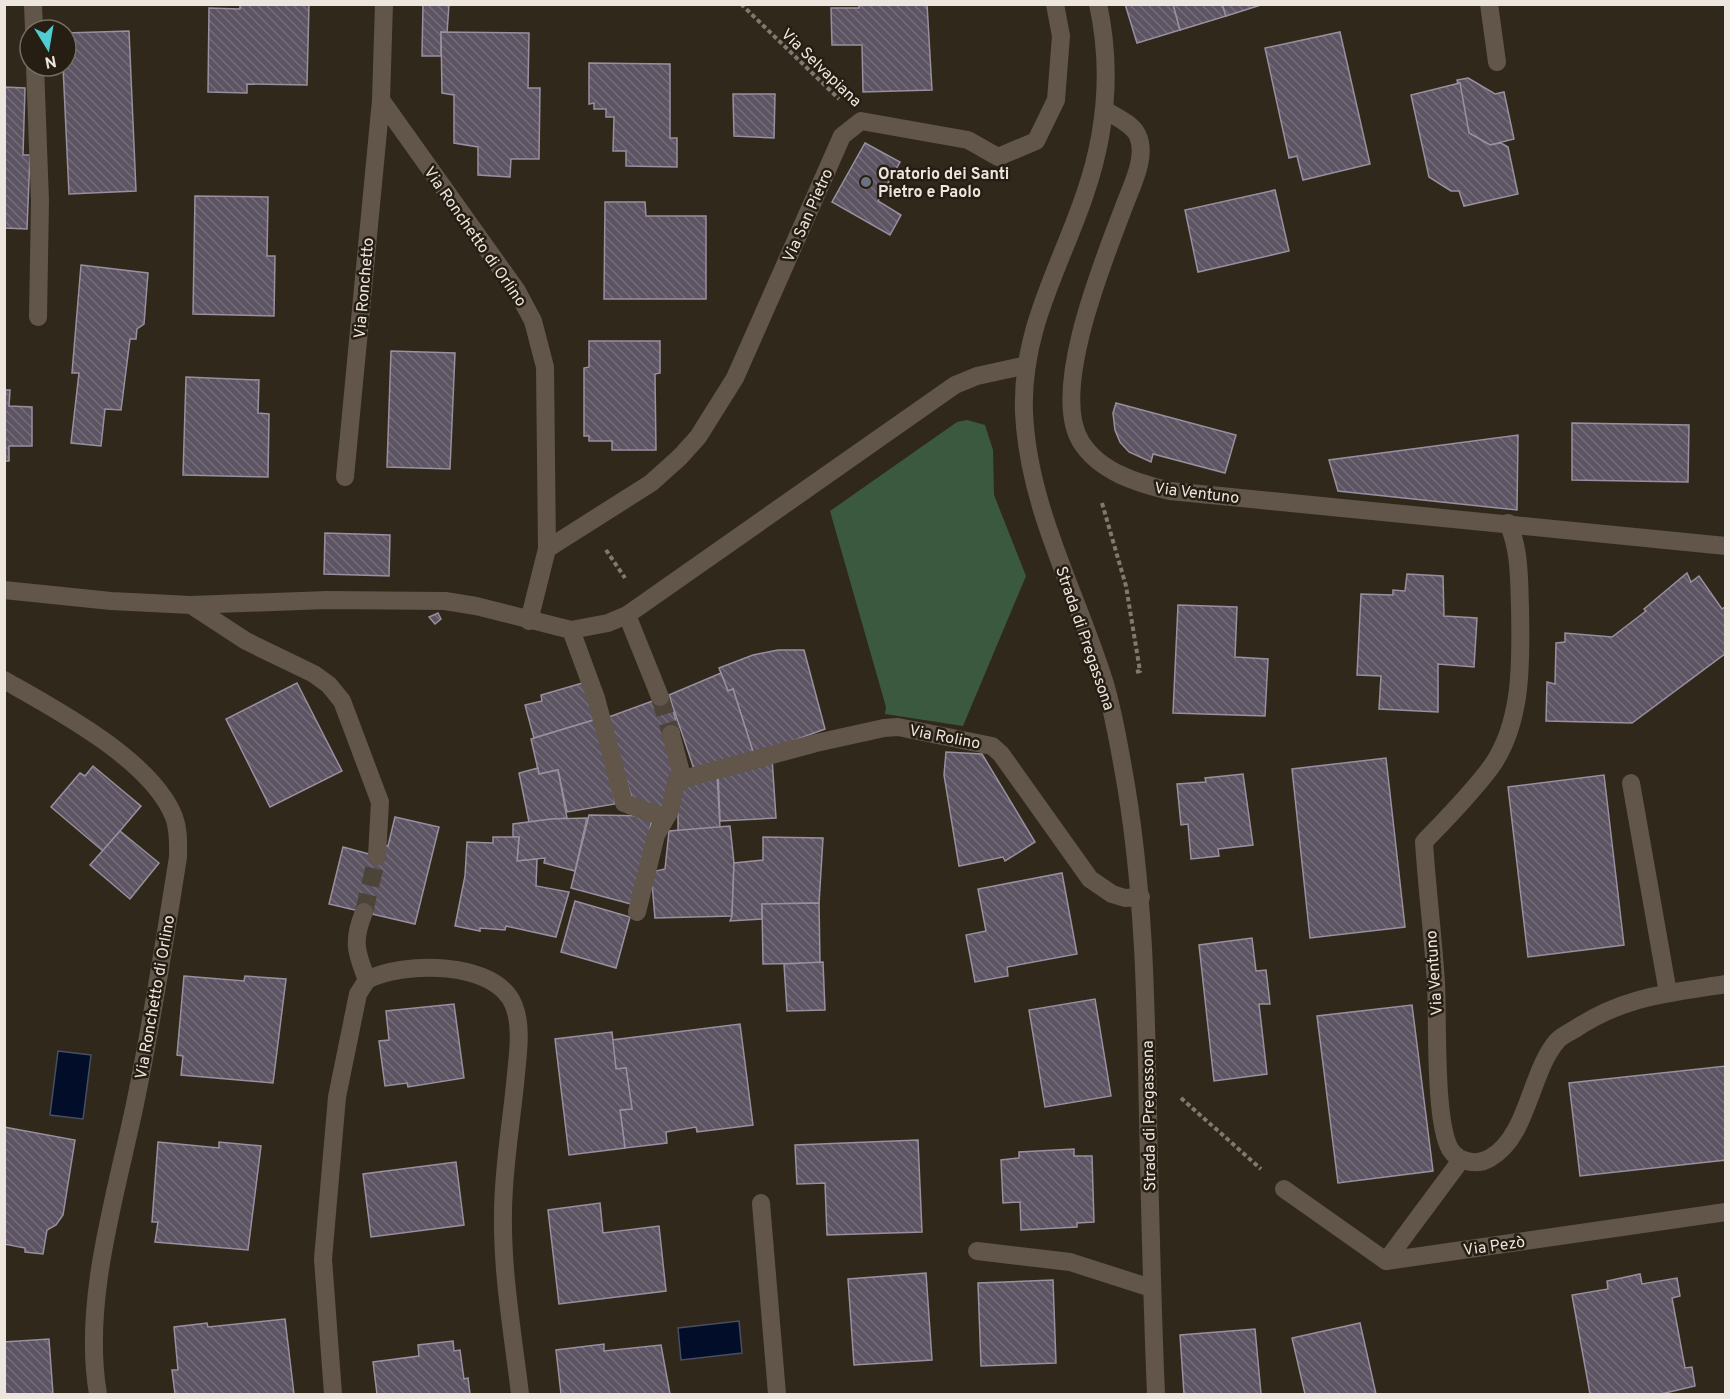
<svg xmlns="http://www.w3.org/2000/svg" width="1730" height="1399" viewBox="0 0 1730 1399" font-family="Overpass,sans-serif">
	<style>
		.green { fill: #3a593f }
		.water { fill: #020d2a; stroke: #484e60; stroke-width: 1.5 }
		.building { fill: url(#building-back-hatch); stroke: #988f9f; stroke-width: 1.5 }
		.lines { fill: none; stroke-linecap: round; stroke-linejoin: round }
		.minor-tunnel { stroke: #4d4439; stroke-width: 18; stroke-dasharray: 18 9; stroke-linecap: butt }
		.path { stroke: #81796f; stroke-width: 4; stroke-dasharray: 4.5 3; stroke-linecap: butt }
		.minor { stroke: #615649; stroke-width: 18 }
		.worship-dot { fill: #6b7280; stroke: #271e13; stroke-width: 2 }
		.labels { text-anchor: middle; stroke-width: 5; stroke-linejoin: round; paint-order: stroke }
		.street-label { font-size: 16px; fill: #ece6de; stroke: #271e13 }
		.poi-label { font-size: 16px; font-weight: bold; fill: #ece6de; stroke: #271e13; text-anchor: start }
	</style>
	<defs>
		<pattern id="building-back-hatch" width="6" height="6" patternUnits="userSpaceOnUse" patternTransform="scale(1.5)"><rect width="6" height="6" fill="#5c5462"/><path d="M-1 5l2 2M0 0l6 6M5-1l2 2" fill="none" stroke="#746d78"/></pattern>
	</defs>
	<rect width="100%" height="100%" fill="#31281c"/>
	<polygon class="green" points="967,420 985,425 993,450 994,495 1026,576 963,726 885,714 886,707 830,511 957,422"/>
	<g class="water">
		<polygon points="58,1051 91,1055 83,1119 50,1115"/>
		<polygon points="739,1321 742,1353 681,1360 678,1328"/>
	</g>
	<g class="building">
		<polygon points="240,4 309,4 307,85 247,84 247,93 208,92 209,8 240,9"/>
		<polygon points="423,4 449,4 447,33 441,32 441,56 422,56"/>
		<polygon points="859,4 927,4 932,90 863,92 862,45 832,45 831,8 859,8"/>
		<polygon points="1125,4 1173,4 1180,30 1137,43"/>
		<polygon points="1173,4 1222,4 1226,16 1180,30"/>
		<polygon points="1222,4 1264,4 1226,16"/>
		<polygon points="129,31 136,191 69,194 63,66 66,66 66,33"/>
		<polygon points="441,32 529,33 528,88 540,88 539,159 511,159 510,177 478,175 478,147 454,143 454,95 442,93"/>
		<polygon points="1340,32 1370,164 1303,180 1297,156 1289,158 1265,48"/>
		<polygon points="589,63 670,64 670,138 677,138 677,167 626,166 626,151 613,151 614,117 606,117 606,109 594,109 594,103 589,104"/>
		<polygon points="1468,78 1495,94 1504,92 1514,139 1490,145 1469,133 1457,80"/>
		<polygon points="1460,83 1469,133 1490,145 1501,143 1508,147 1518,194 1464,206 1459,191 1451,191 1429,177 1411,95"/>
		<polygon points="4,87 25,88 23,155 30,155 27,229 4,228"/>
		<polygon points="733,94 775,94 774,138 734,136"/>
		<polygon points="865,143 900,162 878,201 901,215 890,235 832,202"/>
		<polygon points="1275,190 1289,251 1198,272 1185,210"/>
		<polygon points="195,196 268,197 267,256 275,256 274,316 193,314"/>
		<polygon points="605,202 645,202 646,216 706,216 706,299 604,299"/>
		<polygon points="81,265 148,273 144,324 137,329 136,339 130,339 121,410 105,409 101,446 71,443 79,373 72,373"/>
		<polygon points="589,341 660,341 660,373 655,374 656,450 612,450 612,441 589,441 589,436 584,436 584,368 589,367"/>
		<polygon points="391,351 455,353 450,469 387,467"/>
		<polygon points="186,377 259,380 258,413 269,414 268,477 183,475"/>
		<polygon points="4,390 10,390 9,406 32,407 32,446 9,446 9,461 4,461"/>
		<polygon points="1116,403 1236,435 1225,473 1153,454 1151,462 1129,452 1120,442 1115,430 1113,413"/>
		<polygon points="1572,423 1689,425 1688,482 1572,480"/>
		<polygon points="1518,435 1517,510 1338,491 1329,460"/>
		<polygon points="325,533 390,535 389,576 324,574"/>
		<polygon points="1687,573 1691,582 1699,576 1722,609 1726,606 1726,653 1632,723 1546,721 1547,682 1555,684 1556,643 1565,642 1565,633 1612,637 1646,611 1644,609"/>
		<polygon points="1407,574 1443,576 1444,616 1477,618 1474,667 1438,664 1438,712 1379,709 1381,676 1357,675 1361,594 1393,595 1393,590 1405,591"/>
		<polygon points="1178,605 1237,607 1235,657 1268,659 1265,716 1173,713"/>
		<polygon points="438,613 441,619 435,624 429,617"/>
		<polygon points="778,650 804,650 825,729 754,755 733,689 728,691 719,668 753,655"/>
		<polygon points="721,673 728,691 733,689 754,755 695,772 669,695"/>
		<polygon points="586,682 597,719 534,738 525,705 542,701 541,695"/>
		<polygon points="297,683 342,771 270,807 226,719"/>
		<polygon points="669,695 679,732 667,811 633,801 606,718"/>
		<polygon points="597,719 608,758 615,804 567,812 558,770 539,774 531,739"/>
		<polygon points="946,752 982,754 1035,842 1005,861 1003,857 959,866 944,775"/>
		<polygon points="772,758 776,818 720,821 718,772"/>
		<polygon points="1386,758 1405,927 1310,938 1292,769"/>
		<polygon points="93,766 141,806 103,851 51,807 80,773 85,776"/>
		<polygon points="538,768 539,774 558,770 567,818 529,822 519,773"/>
		<polygon points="717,773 720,828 678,832 678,785"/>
		<polygon points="1243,774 1253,845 1218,849 1219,856 1191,859 1188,824 1181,825 1177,784 1206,782 1205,778"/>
		<polygon points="1604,775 1624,945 1528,957 1508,787"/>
		<polygon points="589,815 653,816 631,904 571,888"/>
		<polygon points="395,817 439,827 415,924 329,904 343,847 380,857 383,845 388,846"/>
		<polygon points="587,818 575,871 544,863 545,858 517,861 519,837 513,837 513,824 551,819"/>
		<polygon points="730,826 734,863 732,916 655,918 651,872 665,869 669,831"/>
		<polygon points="120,831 159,863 130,899 90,865"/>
		<polygon points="493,837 519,837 517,861 537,859 536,886 569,892 556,937 506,926 505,930 480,928 480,931 455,926 465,876 467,842 493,843"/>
		<polygon points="763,837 823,838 819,903 762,904 762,919 730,921 732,916 734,863 763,860"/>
		<polygon points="1062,873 1077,954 1007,967 1008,976 975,982 966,935 986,931 978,889"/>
		<polygon points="575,901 630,917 616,968 561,952"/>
		<polygon points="819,903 820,963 763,964 762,904"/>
		<polygon points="1252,938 1256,971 1266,970 1270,1004 1259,1004 1267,1074 1214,1081 1199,945"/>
		<polygon points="823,962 825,1010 787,1011 784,964"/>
		<polygon points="184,976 244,981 245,976 286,979 273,1083 181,1075 183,1056 177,1055"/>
		<polygon points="1095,999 1111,1096 1045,1107 1029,1010"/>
		<polygon points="454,1004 464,1078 408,1087 407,1083 385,1086 379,1041 389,1040 386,1011"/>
		<polygon points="1412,1005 1433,1171 1338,1183 1317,1016"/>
		<polygon points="740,1024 753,1125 697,1132 696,1127 666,1132 667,1143 625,1148 620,1110 632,1109 626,1068 616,1069 612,1040"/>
		<polygon points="612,1032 616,1069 626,1068 632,1109 620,1110 625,1148 569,1155 555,1039"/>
		<polygon points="1726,1066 1726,1160 1580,1176 1569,1083"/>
		<polygon points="4,1127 75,1140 63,1215 56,1225 47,1230 43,1254 25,1252 25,1248 4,1244"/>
		<polygon points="918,1140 922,1232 827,1235 825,1183 797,1184 795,1145"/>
		<polygon points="158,1142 219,1148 219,1142 261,1146 248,1250 155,1242 158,1222 152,1222"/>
		<polygon points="1074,1149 1074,1156 1092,1156 1094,1222 1077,1223 1077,1227 1021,1230 1020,1202 1003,1203 1001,1160 1019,1158 1019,1152"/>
		<polygon points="456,1162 464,1225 371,1237 363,1174"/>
		<polygon points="600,1203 603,1233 659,1226 666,1291 559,1304 548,1210"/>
		<polygon points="926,1273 932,1360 854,1365 848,1279"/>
		<polygon points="1640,1274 1642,1284 1677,1278 1680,1296 1672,1298 1685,1368 1692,1367 1695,1386 1661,1394 1590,1394 1572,1295 1608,1289 1607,1281"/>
		<polygon points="1053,1280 1056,1363 981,1366 978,1283"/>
		<polygon points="285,1319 294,1394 175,1394 172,1370 178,1370 174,1327 207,1323 208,1327"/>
		<polygon points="1360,1323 1376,1394 1305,1394 1292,1338"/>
		<polygon points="1255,1329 1261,1394 1184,1394 1180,1335"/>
		<polygon points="49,1339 53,1394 4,1394 4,1342"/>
		<polygon points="453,1341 454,1351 460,1350 464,1379 468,1378 470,1394 377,1394 373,1362 419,1356 418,1345"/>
		<polygon points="604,1344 604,1351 661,1345 670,1394 561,1394 556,1350"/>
	</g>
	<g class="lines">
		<g class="minor-tunnel">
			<polyline points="660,697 671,734"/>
			<polyline points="364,912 377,856"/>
		</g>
		<g class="path">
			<polyline points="741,4 839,99"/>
			<polyline points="1102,503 1126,586 1140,671 1136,672"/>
			<polyline points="606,550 625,578"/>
			<polyline points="1181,1098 1261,1169"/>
		</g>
		<g class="minor">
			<polyline points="33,4 34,30"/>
			<polyline points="384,4 381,100 517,291 533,321 545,367 547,549 529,621"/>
			<path d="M1098,4C1112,68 1106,133 1085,194C1060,268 1021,330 1024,412C1028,508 1077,593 1105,684C1113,711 1118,740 1123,768C1144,883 1146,999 1148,1116C1150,1209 1152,1302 1156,1394"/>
			<polyline points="1489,4 1497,62"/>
			<polyline points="35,66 40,201 38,317"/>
			<path d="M1105,110C1116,117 1131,123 1137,134C1148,155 1132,185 1125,204C1105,257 1049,391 1081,442C1100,472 1137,483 1170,491L1726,546"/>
			<polyline points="345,477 381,100"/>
			<path d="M1508,523C1520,550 1519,579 1520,608C1521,660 1523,722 1491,767C1471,794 1447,818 1424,842C1427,889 1433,936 1436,983C1438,1020 1434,1120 1450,1149C1458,1162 1477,1166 1490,1158C1528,1137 1530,1072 1557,1041C1561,1036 1570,1032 1575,1029C1624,996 1670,993 1726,984"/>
			<polyline points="547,549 651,483 680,457 698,437 735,378 842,136 861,121 968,140 998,157 1036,141 1056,100 1061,36 1055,4"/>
			<polyline points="4,590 111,601 191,605 327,600 445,601 476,606 571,630 608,623 627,615 955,385 977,376 1027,365"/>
			<polyline points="191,605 246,641 314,674 329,685 342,701 380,802 377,856"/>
			<polyline points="627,615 660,697"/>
			<polyline points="571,630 596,698 624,803 665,818"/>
			<path d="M4,680C55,709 152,760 174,817C179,830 178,844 178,857C165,940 152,1022 135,1104C116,1195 82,1302 98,1394"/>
			<polyline points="671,734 683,780"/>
			<polyline points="1631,783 1668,993"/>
			<polyline points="637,912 656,835 670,811 676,781 816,743 884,728 898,727 992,746 1001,754 1090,879 1112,894 1125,898 1141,897"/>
			<path d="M367,980C402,961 497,960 514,1006C522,1026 518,1053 516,1074C512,1120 503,1167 503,1214C502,1274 513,1335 520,1394"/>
			<polyline points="1284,1189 1386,1261 1726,1212"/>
			<polyline points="761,1203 777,1394"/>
			<polyline points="977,1251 1070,1262 1151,1288"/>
			<polyline points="1386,1261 1461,1160"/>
			<path d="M333,1394L323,1259L337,1097L358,994L367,980C356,952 352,941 364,912"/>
		</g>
	</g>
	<circle class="worship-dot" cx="866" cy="182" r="6"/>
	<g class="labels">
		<g class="street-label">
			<text transform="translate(822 67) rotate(44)" y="6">Via Selvapiana</text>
			<text transform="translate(807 215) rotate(-66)" y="6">Via San Pietro</text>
			<text transform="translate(476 236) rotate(55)" y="6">Via Ronchetto di Orlino</text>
			<text transform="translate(363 288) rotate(-85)" y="6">Via Ronchetto</text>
			<text transform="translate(1197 492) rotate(7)" y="6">Via Ventuno</text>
			<text transform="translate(1086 638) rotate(71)" y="6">Strada di Pregassona</text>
			<text transform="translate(945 736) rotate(11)" y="6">Via Rolino</text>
			<text transform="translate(1433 973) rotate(-94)" y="6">Via Ventuno</text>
			<text transform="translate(154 997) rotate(-80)" y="6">Via Ronchetto di Orlino</text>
			<text transform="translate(1148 1116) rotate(-91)" y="6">Strada di Pregassona</text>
			<text transform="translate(1494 1245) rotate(-8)" y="6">Via Pezò</text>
		</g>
		<g class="poi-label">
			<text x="878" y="179">Oratorio dei Santi<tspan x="878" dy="18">Pietro e Paolo</tspan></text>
		</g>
	</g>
	<rect width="1730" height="1399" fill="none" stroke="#ece6de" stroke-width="12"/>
	<g transform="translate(48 48) rotate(169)"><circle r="28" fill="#271e13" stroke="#766e64" stroke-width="1.5"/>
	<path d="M0-4.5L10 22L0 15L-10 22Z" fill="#51ccd3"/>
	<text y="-9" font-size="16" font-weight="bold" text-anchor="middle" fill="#ece6de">N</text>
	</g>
</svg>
